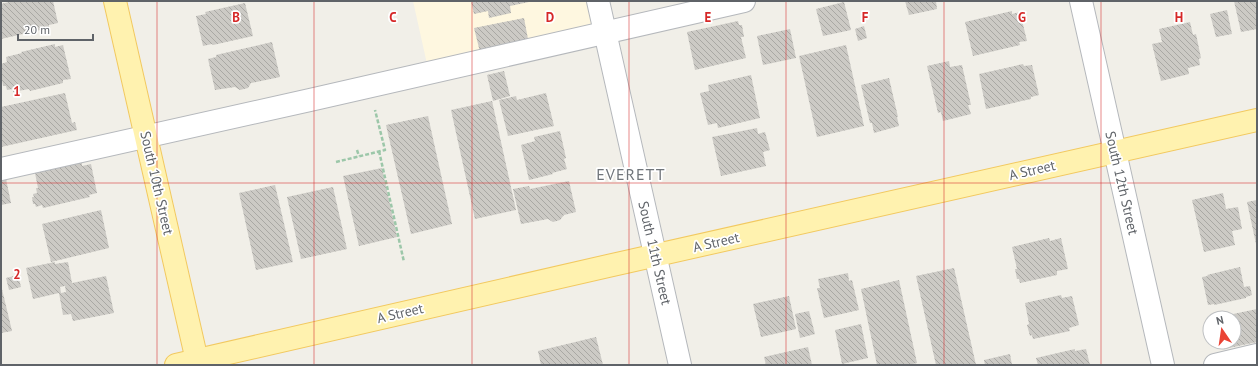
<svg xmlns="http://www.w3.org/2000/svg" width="1258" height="366" viewBox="0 0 1258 366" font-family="'PT Sans',sans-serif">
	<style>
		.commercial { fill: #fef7e0 }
		.building { fill: url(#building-back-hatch); fill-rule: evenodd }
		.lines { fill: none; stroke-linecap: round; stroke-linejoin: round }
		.minor-casing { stroke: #b5b8bc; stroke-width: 24 }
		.major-casing { stroke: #f2c960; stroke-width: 24 }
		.path { stroke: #9cc7a9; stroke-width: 2.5; stroke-dasharray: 4 2; stroke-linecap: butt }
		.minor { stroke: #fff; stroke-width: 22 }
		.major { stroke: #fff2af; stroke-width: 22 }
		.grid { fill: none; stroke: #d62828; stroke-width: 1; stroke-opacity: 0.55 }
		.labels { text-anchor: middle; stroke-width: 3.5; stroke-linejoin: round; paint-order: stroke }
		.street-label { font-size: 14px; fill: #5f6368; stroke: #fff }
		.quarter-label { font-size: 16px; letter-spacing: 1px; fill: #70757a; stroke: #fff }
		.grid-label { font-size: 13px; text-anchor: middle; font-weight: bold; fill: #d62828; stroke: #fff; stroke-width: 3.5; stroke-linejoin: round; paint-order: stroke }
	</style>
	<defs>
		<pattern id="building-back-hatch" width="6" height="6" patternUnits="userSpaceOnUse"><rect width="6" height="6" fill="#cccac5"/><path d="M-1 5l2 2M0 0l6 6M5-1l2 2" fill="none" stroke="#a9a8a4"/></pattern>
	</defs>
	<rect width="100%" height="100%" fill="#f1efe8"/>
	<polygon class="commercial" points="413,1 598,1 604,32 429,73"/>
	<g class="building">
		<polygon points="13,1 53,1 58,23 49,25 49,28 1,39 1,4"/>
		<polygon points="471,1 529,1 529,2 510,6 511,13 489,18 488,11 474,14"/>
		<polygon points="905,1 936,1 937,9 909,15"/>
		<polygon points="1234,1 1257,1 1257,29 1241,32"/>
		<polygon points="844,2 851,30 823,36 816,9"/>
		<polygon points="245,3 253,36 213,45 212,44 203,46 196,16 206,14 205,12"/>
		<polygon points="1227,10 1232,34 1216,37 1210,14"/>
		<polygon points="1012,11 1012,14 1020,12 1027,41 1019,42 1020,45 973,56 965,22"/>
		<polygon points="524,18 528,39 495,46 495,49 480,52 474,28"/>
		<polygon points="738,21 739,25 742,25 744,37 741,37 746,58 695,70 687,32"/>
		<polygon points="1190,22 1193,35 1196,34 1201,58 1199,59 1200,65 1188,68 1189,74 1161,81 1152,44 1162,42 1159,29"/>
		<polygon points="864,26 867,38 858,41 855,29"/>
		<polygon points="790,29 796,58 763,65 757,36"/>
		<polygon points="272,42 280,77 251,83 248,88 240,90 235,87 215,90 208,59 216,57 216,55"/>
		<polygon points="55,44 55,47 63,45 71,79 63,80 63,83 30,91 29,89 13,92 13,89 7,90 6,86 3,86 1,75 1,64 7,62 6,57 22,53 21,52"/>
		<polygon points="846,45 864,126 817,137 799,56"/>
		<polygon points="949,61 950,67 962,65 971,105 968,105 971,114 943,121 941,112 938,113 927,66"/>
		<polygon points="1023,64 1024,66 1032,65 1039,95 1031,97 1031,99 986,109 979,74"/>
		<polygon points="504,71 510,96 493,101 487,75"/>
		<polygon points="751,75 760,118 718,128 717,123 708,125 700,93 709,91 708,85"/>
		<polygon points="889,78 898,117 897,117 899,126 874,133 872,123 870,123 861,85"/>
		<polygon points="65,93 72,123 75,122 77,130 1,147 1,107"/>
		<polygon points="546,93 554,126 508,136 499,100 516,96 517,100"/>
		<polygon points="492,101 516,210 475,219 451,110"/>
		<polygon points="428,116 452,224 411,234 386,125"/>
		<polygon points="757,128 758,134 765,132 770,150 763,152 766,166 721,176 712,137"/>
		<polygon points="560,131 566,158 564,159 567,169 552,173 553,174 529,180 521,145 535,141 534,137"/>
		<polygon points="82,162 82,166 91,164 97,193 89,195 90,197 43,208 42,205 36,207 35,204 33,204 32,197 34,197 33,194 37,193 36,188 38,188 35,173"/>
		<polygon points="382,168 397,237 359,246 343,176"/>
		<polygon points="6,179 11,203 1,205 1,181"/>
		<polygon points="569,181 576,212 564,215 560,220 553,222 548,219 521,224 513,189 529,186 530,189"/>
		<polygon points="275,185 293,262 256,270 239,193"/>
		<polygon points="333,187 347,249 301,259 287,197"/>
		<polygon points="1223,193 1226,209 1238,207 1242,229 1232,231 1235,245 1204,252 1192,200"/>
		<polygon points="1257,200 1257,244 1256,244 1247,202"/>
		<polygon points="101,210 109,248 51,262 42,224"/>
		<polygon points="1049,238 1050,241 1061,238 1068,269 1057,271 1057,275 1020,283 1019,279 1017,279 1015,269 1017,269 1012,247"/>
		<path d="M55,262V264L68,262L72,283L106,276L114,313L73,321L71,314L63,315L59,293L33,299L26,268ZM65,286L66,292L61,293L60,287Z"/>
		<polygon points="1240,267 1244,287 1250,286 1252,295 1246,297 1246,298 1214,305 1214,304 1208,305 1202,277 1208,276 1207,275"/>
		<polygon points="954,268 976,365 936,365 916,276"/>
		<polygon points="848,273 849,281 852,280 859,310 824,318 817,288 820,288 818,279"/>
		<polygon points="18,275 21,287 9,290 6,278"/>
		<polygon points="899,280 917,363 908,365 877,365 861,289"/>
		<polygon points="1,285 12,331 1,333"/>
		<polygon points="1061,295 1062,298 1072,296 1079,325 1069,328 1070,331 1033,339 1032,335 1030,336 1027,325 1029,324 1025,303"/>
		<polygon points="789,296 796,329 761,337 753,304"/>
		<polygon points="1257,309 1257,342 1224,349 1223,347 1217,348 1216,342 1234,342 1234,318 1219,317"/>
		<polygon points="809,311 815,334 800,338 795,314"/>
		<polygon points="861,324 868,358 842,364 835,330"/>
		<polygon points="596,337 603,365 541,365 538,351"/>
		<polygon points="808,347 812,365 766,365 764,357"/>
		<polygon points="1075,349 1075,351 1086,349 1090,365 1038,365 1036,358"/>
		<polygon points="1010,354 1012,365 985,365 984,360"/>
	</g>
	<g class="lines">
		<g class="minor-casing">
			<g id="minor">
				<polyline points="598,1 680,365"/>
				<polyline points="1081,1 1163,365"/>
				<polyline points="1,169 310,100 744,1"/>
				<polyline points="1215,365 1257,355"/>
			</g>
		</g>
		<g class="major-casing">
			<g id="major">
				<polyline points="115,1 198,365"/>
				<polyline points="176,365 608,266 1257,120"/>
			</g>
		</g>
		<g class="path">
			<polyline points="357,150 359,156"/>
			<polyline points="379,151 404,262"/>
			<polyline points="336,162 385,150 375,110"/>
		</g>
		<use href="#minor" class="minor"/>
		<use href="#major" class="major"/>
	</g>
	<path class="grid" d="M157,1V365M314,1V365M472,1V365M629,1V365M786,1V365M944,1V365M1101,1V365M1,183H1257"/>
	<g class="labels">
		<g class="street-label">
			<text transform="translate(1032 170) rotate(-13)" y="5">A Street</text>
			<text transform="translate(157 183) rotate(77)" y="5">South 10th Street</text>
			<text transform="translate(1122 183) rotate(77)" y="5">South 12th Street</text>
			<text transform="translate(716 242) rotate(-13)" y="5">A Street</text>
			<text transform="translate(655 253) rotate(77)" y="5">South 11th Street</text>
			<text transform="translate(400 313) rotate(-13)" y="5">A Street</text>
		</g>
		<g class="quarter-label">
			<text x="631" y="180">EVERETT</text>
		</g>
	</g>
	<g class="grid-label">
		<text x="236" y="22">B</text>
		<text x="393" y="22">C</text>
		<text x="550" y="22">D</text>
		<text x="708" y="22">E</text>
		<text x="865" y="22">F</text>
		<text x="1022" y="22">G</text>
		<text x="1179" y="22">H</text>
		<text x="17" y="96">1</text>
		<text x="17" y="279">2</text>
	</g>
	<rect width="1258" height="366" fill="none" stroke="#5f6368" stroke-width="4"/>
	<g transform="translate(1222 330) rotate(347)"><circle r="19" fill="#ffffff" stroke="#bfc1c3"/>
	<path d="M0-3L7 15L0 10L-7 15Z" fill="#ea4335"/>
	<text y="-6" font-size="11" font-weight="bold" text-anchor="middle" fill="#5f6368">N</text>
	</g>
	<path d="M18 34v6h75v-6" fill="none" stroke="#5f6368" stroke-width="2"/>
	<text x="24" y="34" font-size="12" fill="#5f6368" stroke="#ffffff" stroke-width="3" paint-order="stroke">20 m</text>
</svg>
